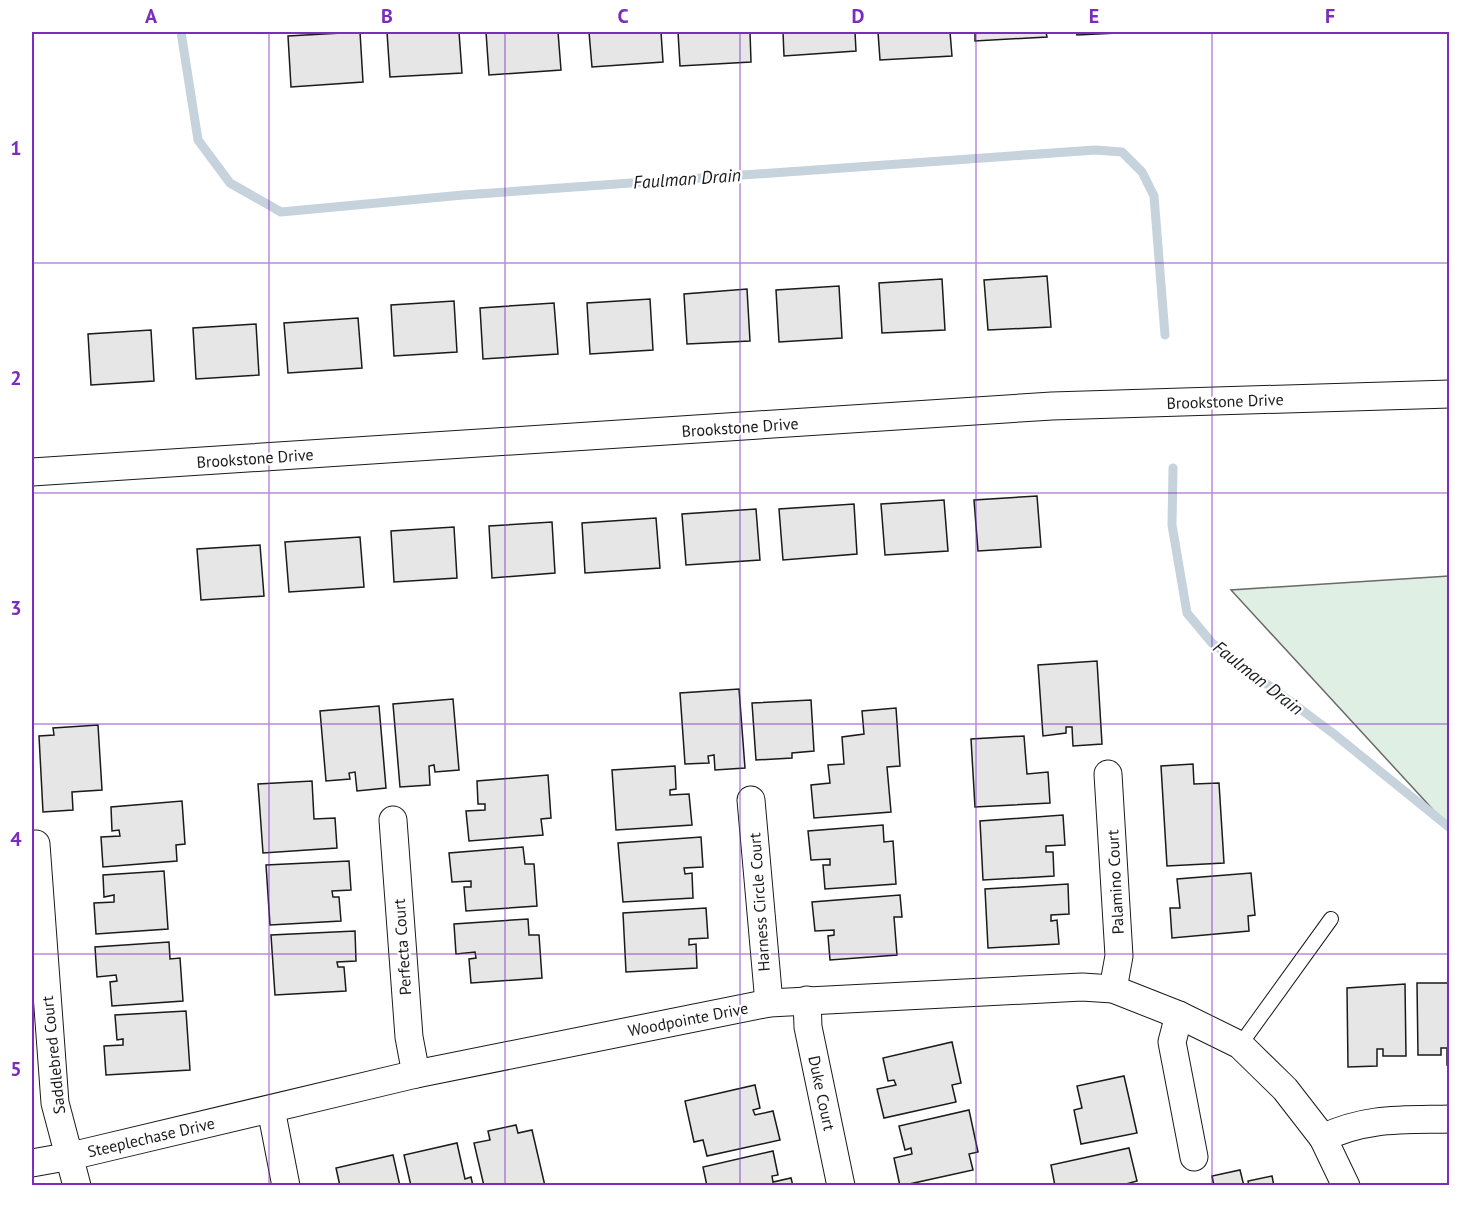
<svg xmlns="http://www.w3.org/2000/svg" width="1481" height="1217" viewBox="0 0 1481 1217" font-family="'PT Sans',sans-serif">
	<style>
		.green { fill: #e0efe3; stroke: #6a6a6a; stroke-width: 1.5 }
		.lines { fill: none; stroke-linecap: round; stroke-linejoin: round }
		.stream { stroke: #c6d2dc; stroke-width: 9 }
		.building { fill: #e6e6e6; stroke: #1a1a1a; stroke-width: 1.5 }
		.lane-casing { stroke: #1a1a1a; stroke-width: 16 }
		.street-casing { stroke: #1a1a1a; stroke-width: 29 }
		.lane { stroke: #fff; stroke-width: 14 }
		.street { stroke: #fff; stroke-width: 27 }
		.grid { fill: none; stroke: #7b2cbf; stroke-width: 1.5; stroke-opacity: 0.55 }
		.labels { text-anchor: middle; stroke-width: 4.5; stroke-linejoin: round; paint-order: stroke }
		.street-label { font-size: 16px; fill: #1a1a1a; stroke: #fff }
		.water-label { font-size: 18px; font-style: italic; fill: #1a1a1a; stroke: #fff }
		.neatline { fill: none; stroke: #7b2cbf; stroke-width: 2 }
		.grid-label { font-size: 20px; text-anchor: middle; font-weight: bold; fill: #7b2cbf }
	</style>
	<rect width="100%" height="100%" fill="#fff"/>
	<polygon class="green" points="1449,576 1450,576 1449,827 1231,590"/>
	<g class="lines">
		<g class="stream">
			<polyline points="181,32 198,140 230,183 281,212 463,195 1095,150 1122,152 1142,172 1154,196 1165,335"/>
			<polyline points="1173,468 1172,525 1187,613 1212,643 1334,734 1450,828"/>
		</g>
	</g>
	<g class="building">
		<polygon points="360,32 363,82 291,87 288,36"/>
		<polygon points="387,32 459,32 462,73 390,77"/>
		<polygon points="486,32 558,32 561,70 489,75"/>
		<polygon points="589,32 661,32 663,62 592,67"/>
		<polygon points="678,32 750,32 751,62 680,66"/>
		<polygon points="783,32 855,32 856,51 784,56"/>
		<polygon points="878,32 950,32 952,56 880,60"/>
		<polygon points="975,32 1046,32 1047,37 975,41"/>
		<polygon points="1076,32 1139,32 1077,35"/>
		<polygon points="1047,276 1051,327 988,330 984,280"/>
		<polygon points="942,279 945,330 882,333 879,283"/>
		<polygon points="839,286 842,338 779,342 776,290"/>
		<polygon points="747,289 750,341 687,344 684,294"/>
		<polygon points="650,299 653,350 590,354 587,303"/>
		<polygon points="454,301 457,352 394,356 391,305"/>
		<polygon points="554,303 558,354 483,359 480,308"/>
		<polygon points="358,318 362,368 288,373 284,323"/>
		<polygon points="256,324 259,375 196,379 193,328"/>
		<polygon points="151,330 154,381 91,385 88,334"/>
		<polygon points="1037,496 1041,547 978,551 974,500"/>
		<polygon points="944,500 948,551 885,555 881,504"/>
		<polygon points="854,504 857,554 783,560 779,509"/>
		<polygon points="756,509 760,560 686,565 682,514"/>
		<polygon points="656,518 660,568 585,573 582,523"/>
		<polygon points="552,522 555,573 492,578 489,526"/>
		<polygon points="454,527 457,578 394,582 391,531"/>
		<polygon points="360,537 364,587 289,592 285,542"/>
		<polygon points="260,545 264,596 201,600 197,549"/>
		<polygon points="1097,661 1102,744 1073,746 1072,727 1066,727 1066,733 1043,736 1038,665"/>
		<polygon points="739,689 745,768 715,770 714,755 708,756 709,763 685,764 680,693"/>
		<polygon points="453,699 459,770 435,772 434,765 429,766 430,785 400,787 393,704"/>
		<polygon points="811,700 814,751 792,753 792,758 756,760 752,703"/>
		<polygon points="379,706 386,788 357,791 355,772 349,773 350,779 326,781 320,711"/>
		<polygon points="896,708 900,766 887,767 891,812 814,818 811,785 830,783 828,765 844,764 842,737 864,734 862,711"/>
		<polygon points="98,725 102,790 72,792 73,810 43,812 39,736 54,735 53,728"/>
		<polygon points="1024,736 1027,774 1048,772 1050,803 975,807 971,739"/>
		<polygon points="1193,764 1194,784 1219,783 1224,863 1167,866 1161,766"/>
		<polygon points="675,766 676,789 670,790 670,795 689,794 692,825 616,830 612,770"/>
		<polygon points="548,775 551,818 541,819 543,835 469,841 466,811 485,810 485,804 478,804 477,781"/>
		<polygon points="312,781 314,819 335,818 337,848 263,853 258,784"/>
		<polygon points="182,801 185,844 176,845 177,861 103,867 101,837 120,836 119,830 112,831 111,807"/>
		<polygon points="1063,815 1065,845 1046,846 1046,852 1053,852 1054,876 983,880 980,821"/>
		<polygon points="883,825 884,842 893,841 896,884 825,889 823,865 830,865 830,859 811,860 808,831"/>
		<polygon points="701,837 703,867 684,868 685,874 692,873 693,898 623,902 618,843"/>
		<polygon points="523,847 525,864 534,864 537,906 466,911 464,887 471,887 471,881 452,882 449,853"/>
		<polygon points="349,861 351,890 332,891 333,897 339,897 341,921 270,925 266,865"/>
		<polygon points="164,871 168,929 96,934 94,903 114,902 114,895 104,897 103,875"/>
		<polygon points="1251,873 1255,915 1248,916 1249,931 1172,938 1170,908 1180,908 1177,879"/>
		<polygon points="1068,884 1069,914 1051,915 1051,921 1057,920 1059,944 988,948 985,889"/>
		<polygon points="900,895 902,917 894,917 897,955 830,960 828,936 834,935 834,930 815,931 812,902"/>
		<polygon points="706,908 708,938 689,939 689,945 696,944 697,968 626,972 623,913"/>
		<polygon points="528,919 529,935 539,935 542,978 471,983 469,959 476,958 475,952 456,954 454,924"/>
		<polygon points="355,931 356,961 337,962 338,967 344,967 346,991 275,995 271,935"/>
		<polygon points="169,942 170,959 180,958 183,1001 112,1006 110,982 117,981 116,975 97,977 95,947"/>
		<polygon points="1417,983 1450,983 1450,1065 1447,1065 1447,1048 1441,1048 1441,1055 1418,1055"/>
		<polygon points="1405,984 1406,1056 1383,1056 1383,1049 1377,1049 1377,1066 1348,1067 1347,988"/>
		<polygon points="186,1011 190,1070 106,1075 104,1046 123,1045 123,1039 117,1040 115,1015"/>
		<polygon points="952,1042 961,1083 952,1085 956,1102 884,1118 877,1089 896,1085 894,1080 888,1081 883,1058"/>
		<polygon points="1124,1076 1137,1133 1081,1144 1074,1110 1082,1108 1077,1086"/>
		<polygon points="755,1085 760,1108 753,1110 755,1115 773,1111 780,1140 707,1156 703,1140 694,1142 685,1101"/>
		<polygon points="969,1110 978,1152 969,1154 973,1170 900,1186 894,1158 912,1154 911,1148 905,1150 899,1126"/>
		<polygon points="516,1125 518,1133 532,1130 545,1186 484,1186 474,1143 490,1140 488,1131"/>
		<polygon points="457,1143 465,1179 471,1177 473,1186 411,1186 404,1155"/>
		<polygon points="1129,1148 1137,1181 1119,1186 1055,1186 1051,1165"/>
		<polygon points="773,1151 778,1175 772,1176 773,1182 791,1178 793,1186 707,1186 703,1167"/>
		<polygon points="393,1155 400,1186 340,1186 336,1168"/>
		<polygon points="1240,1170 1244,1186 1214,1186 1212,1176"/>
		<polygon points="1272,1176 1274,1186 1249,1186 1248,1181"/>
	</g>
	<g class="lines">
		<g class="lane-casing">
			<polyline id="lane" points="1240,1045 1331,919"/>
		</g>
		<g class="street-casing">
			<g id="street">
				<polyline points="32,472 1052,406 1450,394"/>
				<polyline points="1108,774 1119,956 1113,989"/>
				<polyline points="751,800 769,1003"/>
				<polyline points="393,820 409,1037 416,1074"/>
				<polyline points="36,844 55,1103 77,1186"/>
				<polyline points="807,1000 808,1027 841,1186"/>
				<polyline points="1179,1015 1172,1042 1194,1157"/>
				<polyline points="271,1109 286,1186"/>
				<path d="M1323,1138C1365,1117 1404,1120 1450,1119"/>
				<polyline points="32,1163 71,1156 416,1074 769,1003 1082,987 1113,989 1179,1015 1240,1045 1285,1089 1323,1138 1346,1186"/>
			</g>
		</g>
		<use href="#lane" class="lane"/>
		<use href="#street" class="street"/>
	</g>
	<path class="grid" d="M269,32V1186M505,32V1186M740,32V1186M976,32V1186M1212,32V1186M32,263H1450M32,493H1450M32,724H1450M32,954H1450"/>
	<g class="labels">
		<g class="street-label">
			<text transform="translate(1225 401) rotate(-2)" y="6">Brookstone Drive</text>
			<text transform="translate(740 427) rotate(-4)" y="6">Brookstone Drive</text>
			<text transform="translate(255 458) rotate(-4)" y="6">Brookstone Drive</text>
			<text transform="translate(1115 882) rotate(-93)" y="6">Palamino Court</text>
			<text transform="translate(759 902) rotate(-94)" y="6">Harness Circle Court</text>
			<text transform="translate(402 947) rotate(-94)" y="6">Perfecta Court</text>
			<text transform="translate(688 1019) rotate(-11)" y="6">Woodpointe Drive</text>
			<text transform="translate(53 1055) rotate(-96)" y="6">Saddlebred Court</text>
			<text transform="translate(822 1093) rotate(78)" y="6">Duke Court</text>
			<text transform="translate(151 1137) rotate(-13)" y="6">Steeplechase Drive</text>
		</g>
		<g class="water-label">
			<text transform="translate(687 179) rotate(-4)" y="6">Faulman Drain</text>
			<text transform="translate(1258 678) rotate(38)" y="6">Faulman Drain</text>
		</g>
	</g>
	<rect width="1481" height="1217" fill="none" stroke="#ffffff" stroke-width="66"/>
	<rect x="33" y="33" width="1415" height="1151" class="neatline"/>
	<g class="grid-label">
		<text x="151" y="23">A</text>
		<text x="387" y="23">B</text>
		<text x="623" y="23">C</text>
		<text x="858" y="23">D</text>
		<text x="1094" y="23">E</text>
		<text x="1330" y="23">F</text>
		<text x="16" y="155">1</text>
		<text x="16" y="385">2</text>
		<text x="16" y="615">3</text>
		<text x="16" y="846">4</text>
		<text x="16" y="1076">5</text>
	</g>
</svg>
